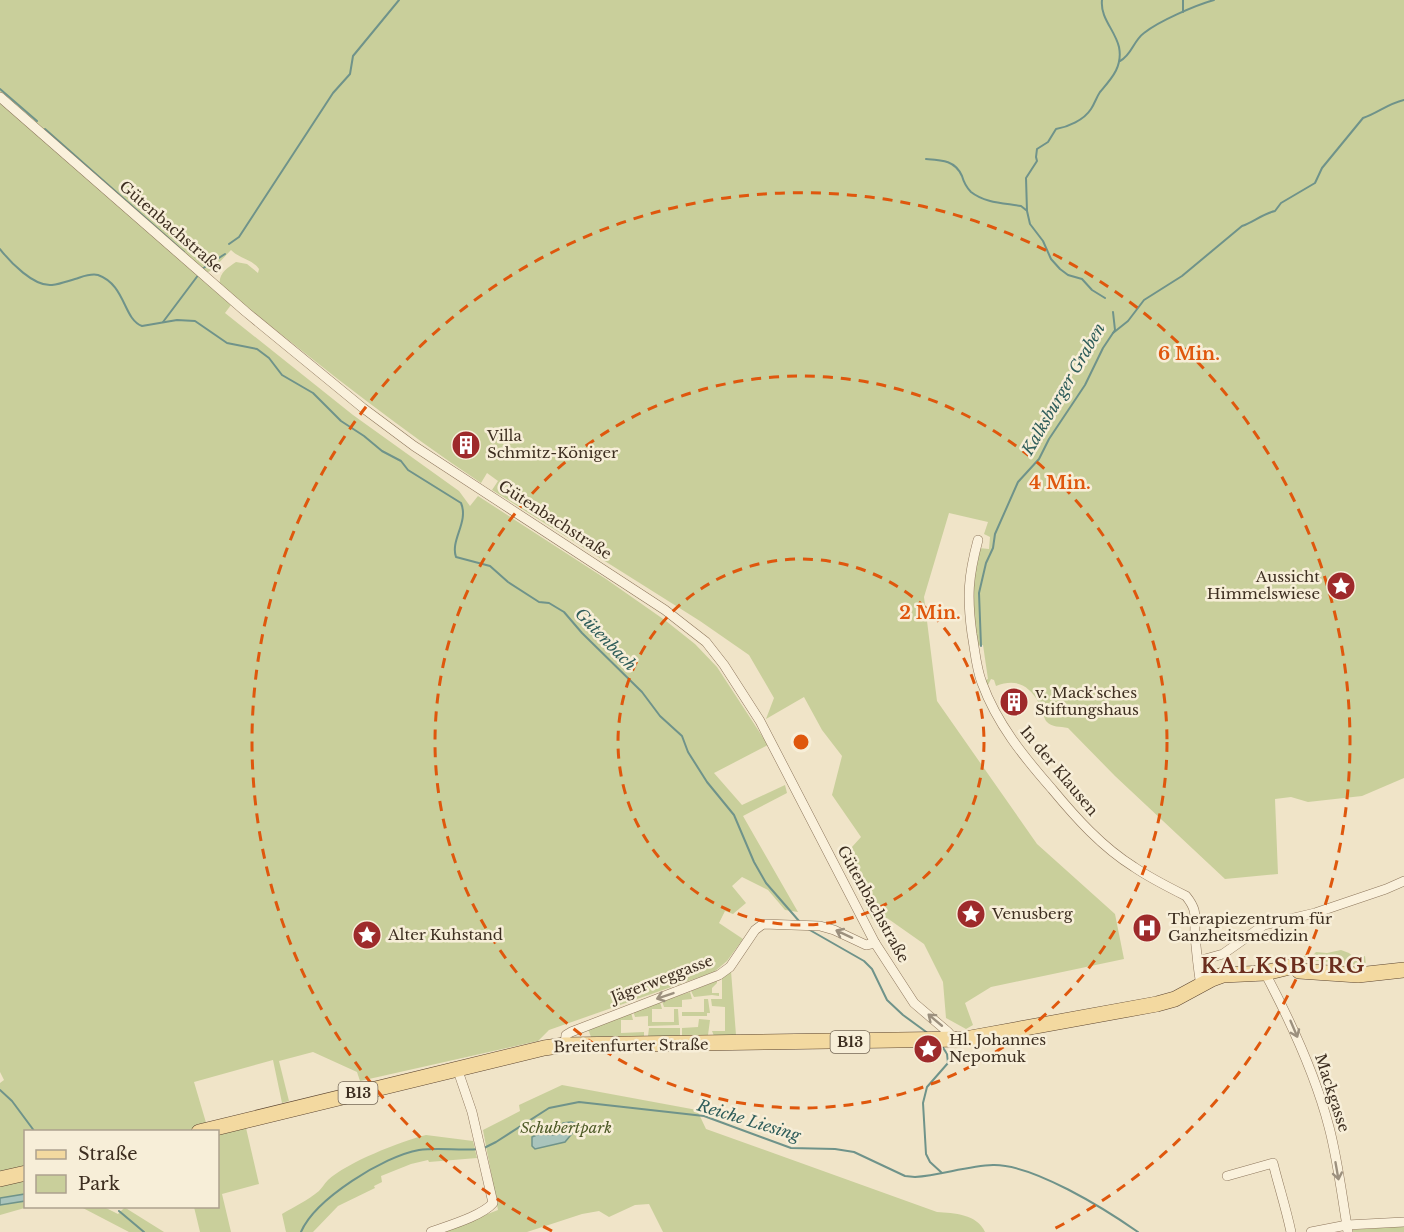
<svg xmlns="http://www.w3.org/2000/svg" width="1404" height="1232" viewBox="0 0 1404 1232" font-family="'Libre Baskerville',serif">
	<style>
		.green { fill: #c9cf9b }
		.water { fill: #a9c4bc; stroke: #6f938a; stroke-width: 1.5 }
		.lines { fill: none; stroke-linecap: round; stroke-linejoin: round }
		.stream { stroke: #6f938a; stroke-width: 2 }
		.minor-casing { stroke: #8d765c; stroke-width: 10 }
		.primary-casing { stroke: #5b4430; stroke-width: 16 }
		.minor { stroke: #faf1dc; stroke-width: 9 }
		.primary { stroke: #f3d9a0; stroke-width: 15 }
		.oneway { stroke: #9c907e }
		.ring { fill: none; stroke: #df570d; stroke-width: 3; stroke-dasharray: 10 8 }
		.labels { text-anchor: middle; stroke-width: 5; stroke-linejoin: round; paint-order: stroke }
		.shield { fill: #f7eed8; stroke: #756857; stroke-width: 1.5 }
		.shield-label { font-size: 14px; font-weight: bold; fill: #3d2e20 }
		.street-label { font-size: 15px; fill: #3d2e20; stroke: #f7eed8 }
		.poi-label { font-size: 15px; fill: #3d2e20; stroke: #f7eed8; text-anchor: start }
		.park-label { font-size: 15px; font-style: italic; fill: #4d5a26; stroke: #f7eed8 }
		.water-label { font-size: 16px; font-style: italic; fill: #2f5d5a; stroke: #f7eed8 }
		.district-label { font-size: 21px; font-weight: bold; letter-spacing: 1.5px; fill: #6b2e1e; stroke: #f7eed8 }
		.centre { fill: #df570d; stroke: #f7eed8; stroke-width: 3 }
		.ring-label { font-size: 18px; text-anchor: middle; font-weight: bold; fill: #df570d; stroke: #f7eed8; stroke-width: 5; stroke-linejoin: round; paint-order: stroke }
	</style>
	<rect width="100%" height="100%" fill="#f0e4c8"/>
	<g class="green">
		<path d="M0,0H1404V778L1362,796L1308,802L1291,797L1275,799L1278,874L1225,879L1115,776L1068,728C1060,726 1052,728 1046,721C1043,716 1042,708 1039,703C1029,685 1016,678 996,686L994,680L991,679L987,687L985,680L988,679L983,645L977,646L971,590L979,548L989,549L990,537L984,534L988,522L949,513L924,597L937,701L1037,844L1115,914L1124,959L991,987L965,1003L973,1025L966,1029L946,1018L943,982L924,944L887,918L872,919L842,858L861,837L832,795L842,756L822,730L804,697L766,719L774,698L749,655L700,621L492,490L498,481L487,473L481,483C390,422 305,354 220,285C218,274 227,268 236,262L247,264L258,273L259,269C252,259 240,259 231,250L212,270L199,277L231,305L225,313L353,415L459,491L470,506L478,496L606,579L666,621L695,644L717,667L768,745L714,773L742,805L785,785L787,793L743,816L798,912L785,910L768,890L742,877L732,886L746,903L733,914L725,911L719,923L743,939L727,961L714,972L549,1030L538,1041L360,1081L357,1072L313,1052L279,1061L289,1101L282,1103L273,1060L194,1082L207,1126L186,1132H26L25,1194L0,1198V1083L4,1080L0,1072Z"/>
		<path d="M1341,950L1349,953L1356,959L1365,956L1366,965C1343,965 1320,959 1298,961L1297,957L1313,955L1316,952L1327,953Z"/>
		<polygon points="731,971 736,1035 714,1036 712,1031 725,1031 725,1007 712,1006 711,999 722,999 722,977"/>
		<polygon points="717,981 717,983 712,988 712,993 719,993 719,996 712,995 694,997 691,991"/>
		<polygon points="690,992 692,999 682,1000 682,1007 664,1007 662,1001"/>
		<polygon points="704,999 708,999 710,1013 707,1013 707,1016 682,1016 682,1012 704,1012"/>
		<polygon points="660,1002 662,1009 652,1009 652,1022 674,1022 674,1009 678,1009 679,1025 648,1026 648,1016 635,1017 633,1011"/>
		<polygon points="631,1012 633,1020 621,1020 621,1033 644,1032 644,1036 591,1037 588,1029"/>
		<polygon points="699,1019 710,1020 708,1035 682,1036 682,1028 698,1027"/>
		<polygon points="649,1028 680,1028 680,1036 648,1036"/>
		<path d="M562,1085L697,1110L706,1129L937,1212C954,1213 977,1214 985,1232H663L649,1204L635,1205L609,1217L599,1211L582,1214L527,1232H441L498,1210L483,1130L520,1111L519,1105Z"/>
		<polygon points="246,1128 259,1184 222,1194 231,1232 200,1232 194,1207 218,1206 218,1135"/>
		<path d="M426,1135L473,1141L477,1158L429,1162L428,1160L411,1164L381,1176L382,1182L374,1186L375,1188L338,1206L313,1232H286L282,1214C294,1207 308,1200 319,1191C322,1188 324,1184 328,1180C346,1163 401,1141 426,1135Z"/>
		<polygon points="25,1201 26,1206 54,1207 28,1207 0,1215 0,1205"/>
		<polygon points="81,1207 104,1207 118,1214 124,1208 122,1207 124,1207 164,1232 129,1232"/>
		<polygon points="1404,1226 1404,1232 1353,1232 1352,1230"/>
	</g>
	<g class="water">
		<polygon points="571,1122 580,1124 565,1142 535,1149 532,1146 532,1137 539,1134 555,1135 563,1123"/>
		<polygon points="25,1194 25,1201 0,1205 0,1198"/>
	</g>
	<g class="lines">
		<g class="stream">
			<path d="M1102,0C1100,18 1115,30 1119,47C1123,67 1111,79 1100,92C1096,98 1095,103 1091,109C1084,120 1068,127 1056,129L1048,142L1037,149L1036,157L1037,161L1026,178L1027,211L1030,224L1043,241L1051,259L1060,269L1068,275L1082,279L1092,290L1105,298"/>
			<polyline points="1183,0 1183,12"/>
			<path d="M1120,61C1132,55 1133,41 1144,33C1159,21 1196,5 1214,0"/>
			<polyline points="0,89 37,121"/>
			<polyline points="45,129 184,252"/>
			<path d="M926,159C941,160 955,160 962,176C964,183 966,187 971,192C985,203 1004,203 1021,206L1026,210"/>
			<polyline points="229,244 239,237 333,93 350,74 353,56 399,0"/>
			<path d="M0,249C10,262 34,287 52,285C60,284 68,281 75,279C82,277 90,273 98,275C126,285 123,319 142,326L177,320L195,321L227,343L257,349L269,358L282,375L313,393L341,421L364,436L382,451L401,461L408,470L461,503C469,522 450,540 456,557L490,566L508,582L539,602L549,603L564,612L582,633L642,692L660,716L682,736L688,752L707,782L734,815L754,862L766,883L799,921"/>
			<polyline points="202,269 225,254"/>
			<polyline points="163,322 199,274"/>
			<path d="M1113,333L1128,321L1144,300L1182,276L1242,226C1254,222 1262,214 1275,211L1281,203L1315,183L1322,168L1363,118C1378,113 1387,104 1404,100"/>
			<polyline points="981,646 979,593 986,563 993,548 995,534 1018,482 1039,459 1049,439 1085,385 1103,348 1115,330 1113,312"/>
			<polyline points="808,929 864,961 872,969 887,1000 903,1015 929,1034"/>
			<polyline points="0,1090 12,1101 35,1132"/>
			<path d="M484,1148L496,1142L549,1108L579,1102L704,1116L791,1148L835,1149L854,1152L905,1176L915,1177C941,1175 967,1166 993,1165C1033,1164 1105,1209 1138,1232"/>
			<polyline points="942,1173 930,1162 926,1154 923,1103 927,1087 948,1063 947,1054 942,1046"/>
			<polyline points="119,1211 144,1232"/>
			<path d="M301,1232C315,1199 384,1156 419,1150C439,1147 459,1151 479,1149"/>
		</g>
		<g class="minor-casing">
			<g id="minor">
				<polyline points="0,97 246,312 363,408 414,446 665,610 706,642 724,665 760,721 875,943 914,1003 948,1032 954,1039"/>
				<path d="M978,540C968,577 967,597 972,634C975,650 976,668 982,683C997,724 1024,757 1052,789C1076,818 1102,847 1134,867C1150,878 1168,887 1186,896C1199,912 1194,918 1195,937C1197,953 1198,970 1201,985"/>
				<polyline points="1198,961 1223,954 1264,925 1315,913 1386,889 1404,881"/>
				<path d="M1265,973C1291,1022 1315,1073 1329,1127C1338,1161 1342,1197 1348,1232"/>
				<polyline points="565,1045 566,1035 571,1032 719,975 730,967 755,930 763,924 820,926 834,930 866,945 875,943"/>
				<path d="M1227,1176L1273,1163C1279,1187 1286,1208 1291,1232"/>
				<path d="M431,1232C447,1226 482,1216 493,1203L472,1112L457,1068"/>
				<polyline points="1311,1232 1347,1225 1404,1222"/>
			</g>
		</g>
		<g class="primary-casing">
			<g id="primary">
				<polyline points="1299,971 1358,975 1404,970"/>
				<polyline points="199,1132 544,1048 565,1045 965,1039 1157,1004 1175,999 1212,979 1223,975 1265,973 1294,966"/>
				<polyline points="0,1179 26,1173"/>
			</g>
		</g>
		<use href="#minor" class="minor"/>
		<use href="#primary" class="primary"/>
	</g>
	<defs><path id="oneway-shaft" d="M-6 0H5M1.5-3L5.5 0L1.5 3" fill="none" stroke-width="1.6" stroke-linecap="round" stroke-linejoin="round" transform="scale(1.5)"/></defs>
	<g class="oneway">
		<use href="#oneway-shaft" transform="translate(844 934) rotate(-155)"/>
		<use href="#oneway-shaft" transform="translate(665 996) rotate(161)"/>
		<use href="#oneway-shaft" transform="translate(935 1020) rotate(-140)"/>
		<use href="#oneway-shaft" transform="translate(1294 1029) rotate(67)"/>
		<use href="#oneway-shaft" transform="translate(1337 1171) rotate(80)"/>
	</g>
	<g class="ring">
		<circle cx="801" cy="742" r="183"/>
		<circle cx="801" cy="742" r="366"/>
		<path d="M552 1231A549 549 0 1 1 1050 1231"/>
	</g>
	<defs>
		<g id="building-disc" transform="scale(1.5)"><circle r="9.5" fill="#9e2a2b" stroke="#f7eed8"/><path d="M-4-6H4V6H1V3H-1V6H-4ZM-2.5-4.3h1.7v1.8h-1.7ZM.8-4.3h1.7v1.8H.8ZM-2.5-1h1.7V.8h-1.7ZM.8-1h1.7V.8H.8Z" fill="#fff"/></g>
		<g id="sight-disc" transform="scale(1.5)"><circle r="9.5" fill="#9e2a2b" stroke="#f7eed8"/><path d="M0-6L1.8-2.2L6-1.7L2.9 1.2L3.7 5.4L0 3.3L-3.7 5.4L-2.9 1.2L-6-1.7L-1.8-2.2Z" fill="#fff"/></g>
		<g id="hospital-disc" transform="scale(1.5)"><circle r="9.5" fill="#9e2a2b" stroke="#f7eed8"/><path d="M-5-5h3v3.5h4V-5h3V5h-3V1.5h-4V5h-3Z" fill="#fff"/></g>
	</defs>
	<g fill-rule="evenodd">
		<use href="#building-disc" x="466" y="445"/>
		<use href="#sight-disc" x="1341" y="586"/>
		<use href="#building-disc" x="1014" y="702"/>
		<use href="#sight-disc" x="971" y="914"/>
		<use href="#hospital-disc" x="1147" y="928"/>
		<use href="#sight-disc" x="367" y="935"/>
		<use href="#sight-disc" x="928" y="1049"/>
	</g>
	<g class="labels">
		<g class="shield">
			<rect x="830.5" y="1031" width="39" height="22" rx="4.5"/>
			<rect x="338.5" y="1082" width="39" height="22" rx="4.5"/>
		</g>
		<g class="shield-label">
			<text x="850" y="1047">B13</text>
			<text x="358" y="1098">B13</text>
		</g>
		<g class="street-label">
			<text transform="translate(171 227) rotate(41)" y="5">Gütenbachstraße</text>
			<text transform="translate(555 520) rotate(33)" y="5">Gütenbachstraße</text>
			<text transform="translate(1059 771) rotate(50)" y="5">In der Klausen</text>
			<text transform="translate(873 904) rotate(61)" y="5">Gütenbachstraße</text>
			<text transform="translate(662 979) rotate(-21)" y="5">Jägerweggasse</text>
			<text transform="translate(631 1046) rotate(-1)" y="5">Breitenfurter Straße</text>
			<text transform="translate(1332 1093) rotate(72)" y="5">Mackgasse</text>
		</g>
		<g class="poi-label">
			<text x="487" y="441">Villa<tspan x="487" dy="17">Schmitz-Königer</tspan></text>
			<text x="1320" y="582" text-anchor="end">Aussicht<tspan x="1320" dy="17">Himmelswiese</tspan></text>
			<text x="1035" y="698">v. Mack'sches<tspan x="1035" dy="17">Stiftungshaus</tspan></text>
			<text x="992" y="919">Venusberg</text>
			<text x="1168" y="924">Therapiezentrum für<tspan x="1168" dy="17">Ganzheitsmedizin</tspan></text>
			<text x="388" y="940">Alter Kuhstand</text>
			<text x="949" y="1045">Hl. Johannes<tspan x="949" dy="17">Nepomuk</tspan></text>
		</g>
		<g class="park-label">
			<text x="566" y="1133">Schubertpark</text>
		</g>
		<g class="water-label">
			<text transform="translate(1063 389) rotate(-60)" y="6">Kalksburger Graben</text>
			<text transform="translate(606 639) rotate(46)" y="6">Gütenbach</text>
			<text transform="translate(749 1120) rotate(17)" y="6">Reiche Liesing</text>
		</g>
		<g class="district-label">
			<text x="1283" y="973">KALKSBURG</text>
		</g>
	</g>
	<circle cx="801" cy="742" r="9" class="centre"/>
	<g class="ring-label">
		<text x="1189" y="360">6 Min.</text>
		<text x="1060" y="489">4 Min.</text>
		<text x="930" y="619">2 Min.</text>
	</g>
	<rect x="24" y="1130" width="195" height="78" fill="#f7eed8" stroke="#ada18e" stroke-width="1.5"/>
	<rect x="36" y="1150" width="30" height="9" fill="#f3d9a0" stroke="#ada18e" stroke-width="1.5"/>
	<text x="78" y="1160" font-size="18" fill="#3d2e20">Straße</text>
	<rect x="36" y="1175" width="30" height="18" fill="#c9cf9b" stroke="#ada18e" stroke-width="1.5"/>
	<text x="78" y="1190" font-size="18" fill="#3d2e20">Park</text>
</svg>
